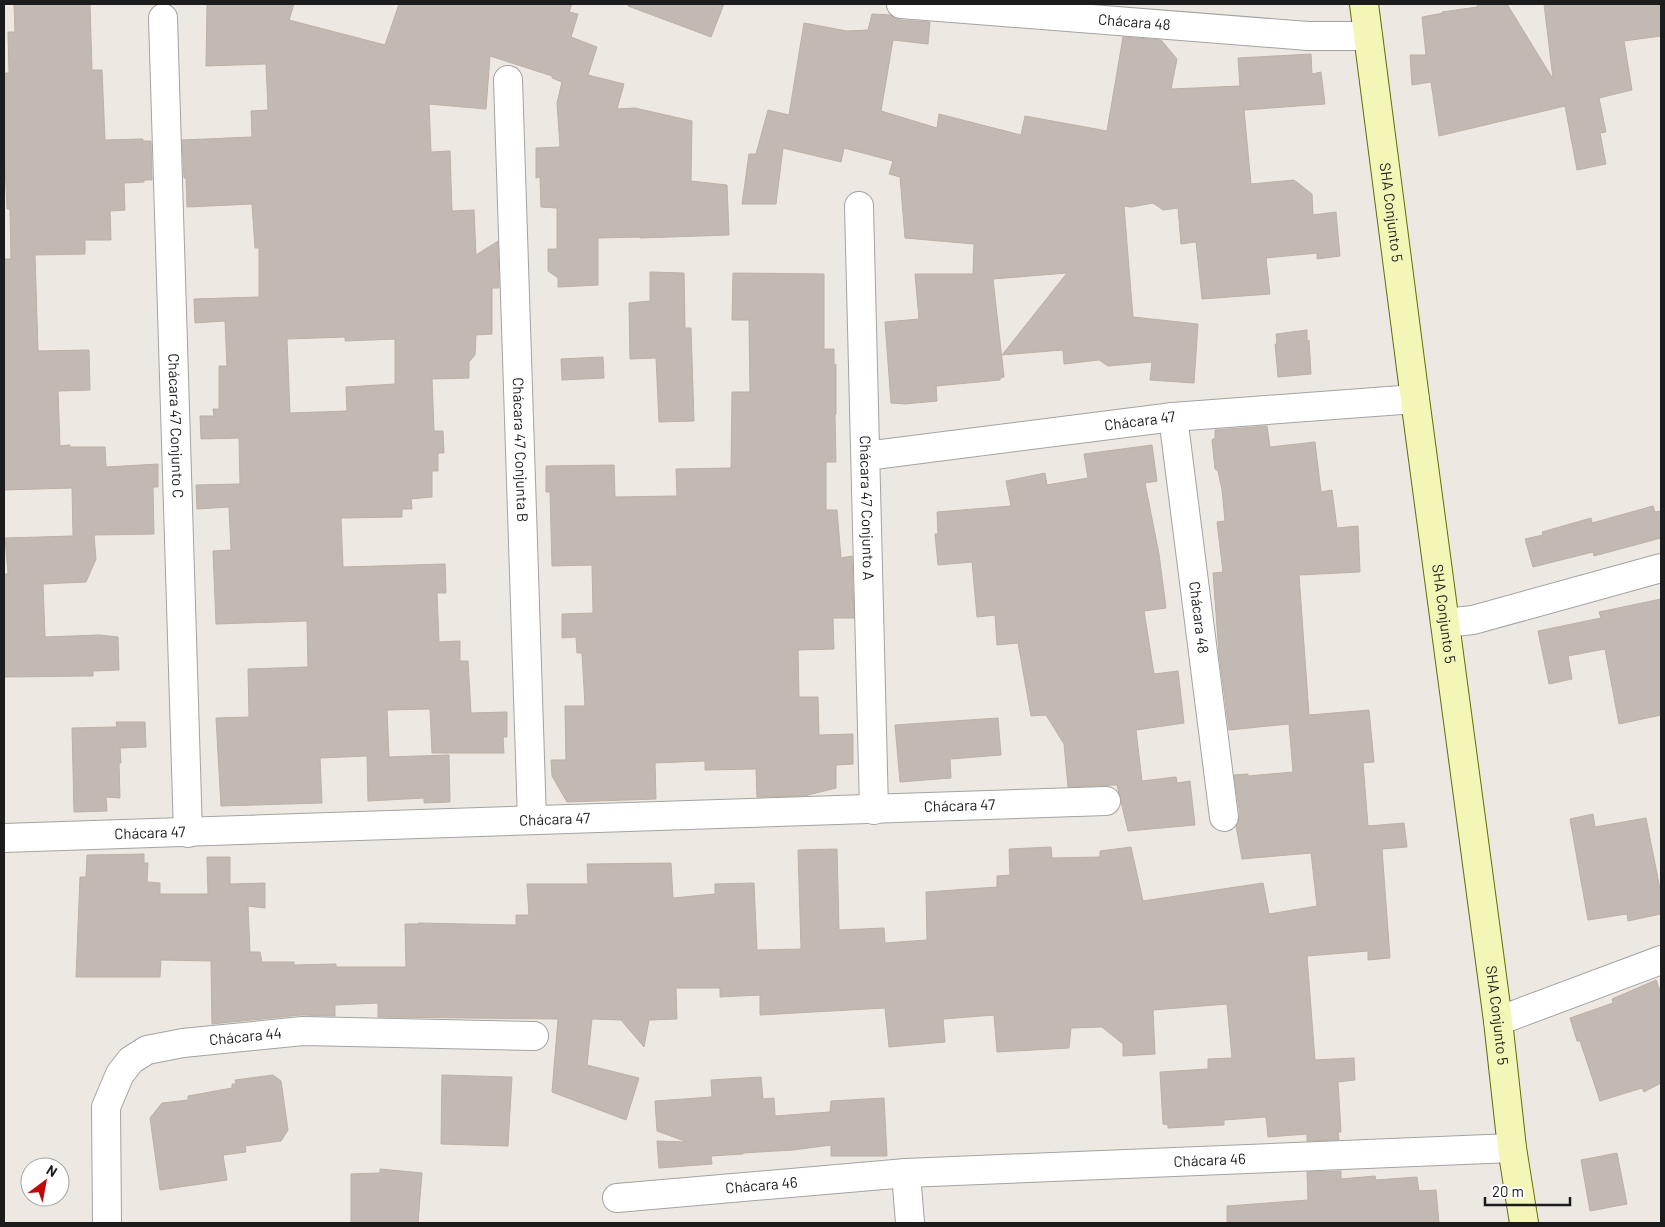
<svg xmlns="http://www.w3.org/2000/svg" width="1665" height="1227" viewBox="0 0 1665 1227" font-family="Barlow,sans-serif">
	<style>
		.building { fill: #c1b9b2; stroke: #beb0a5; fill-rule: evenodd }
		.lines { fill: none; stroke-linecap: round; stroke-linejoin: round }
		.street-casing { stroke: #a3a3a3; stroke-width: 30 }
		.secondary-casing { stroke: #636d09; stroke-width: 30 }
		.street { stroke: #fff; stroke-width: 28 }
		.secondary { stroke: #f3f6b7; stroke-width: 28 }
		.labels { text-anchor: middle; stroke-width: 5; stroke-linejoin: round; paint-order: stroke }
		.street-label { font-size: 15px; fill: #1c1c1c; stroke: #fff }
	</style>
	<rect width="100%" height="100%" fill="#ede9e2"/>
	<g class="building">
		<polygon points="14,4 90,4 92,70 102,70 105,140 143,139 143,141 151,141 152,180 144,180 144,182 124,183 125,210 110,211 111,240 85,240 85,254 35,255 38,351 89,350 90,390 58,391 60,446 70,445 70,447 105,447 106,467 158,464 158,487 153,487 154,534 94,535 96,559 86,582 43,584 45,637 99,635 118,637 119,670 93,671 93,676 4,677 4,574 8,574 5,538 73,536 72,488 4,490 4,259 11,259 10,209 7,209 5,165 4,165 4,73 9,73 8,32 15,32"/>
		<path d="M207,4H294L289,20L385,45L399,4H572L569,12L578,14L571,37L597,47L588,75L624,84L617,109L635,108L692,121L691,181L727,185L729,235L640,238V237L598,238V285L558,287V278L548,271V249H557V208L541,207L540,177L536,178V148L560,147L557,103L562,82L552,78V76L490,56L486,109L429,104L431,152L450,151L452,211L474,210L476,255L498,241L499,288H492V334L476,335L475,355L469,362V378L432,379L434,431H443L444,453H438V471H432V497L411,499L412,509H402V517L341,518L343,567L445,564L446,593H437L439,642L460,641V661H468L471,713L507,712V737H503L504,753H432L430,709L387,710L389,757L449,755L450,802L424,803V798L368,801L367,756L320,758L322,803L221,806L216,718L249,717L248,669L308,667L307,621L216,624L213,551L231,550L229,507L197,509L196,485L240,484L239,438L201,439L200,416H214L213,409H219V366H227L225,321L195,323L194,299L259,297V248H255L252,204L187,207L186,178H184L182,140L252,137L251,111L268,110L266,64L206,66ZM345,337V341L395,339V384L346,387L347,411L290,413L287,339Z"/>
		<polygon points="628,4 724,4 711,37 628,6"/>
		<polygon points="1478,4 1507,4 1553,79 1544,4 1661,4 1661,36 1624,41 1632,90 1599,98 1606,132 1600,133 1606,164 1577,170 1565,106 1439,136 1431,82 1412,85 1410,55 1426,55 1422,17 1443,13 1442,12 1477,7"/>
		<polygon points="872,14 891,15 900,20 930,22 928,44 893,40 881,111 937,128 939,114 1021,135 1025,116 1107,131 1123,37 1161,40 1177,59 1171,89 1240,86 1238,58 1311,54 1312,74 1321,72 1325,104 1244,110 1251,184 1294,180 1312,194 1313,215 1336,212 1340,256 1317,259 1317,253 1266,258 1270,294 1202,299 1196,242 1181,244 1178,208 1163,210 1153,203 1131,207 1124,206 1133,317 1198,324 1194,383 1150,380 1152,362 1108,366 1099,360 1064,364 1063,350 1002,355 1067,273 993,279 1004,377 1000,378 1000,380 936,386 937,401 905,404 891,403 885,322 919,319 915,274 973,274 974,244 905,238 900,177 889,174 893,161 844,148 841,162 783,148 776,204 742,204 749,154 756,154 768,110 789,115 804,23 847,31 868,30"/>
		<polygon points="650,272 684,273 685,328 691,328 694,421 659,422 656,358 630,359 629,303 650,301"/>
		<polygon points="733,273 824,274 824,349 834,349 834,365 836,364 836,414 835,414 836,462 826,462 826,510 837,510 841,558 852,556 854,618 833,618 834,649 798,650 799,697 818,697 819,735 853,734 853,764 836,765 836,788 804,796 757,797 756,769 705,770 705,761 655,763 656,799 567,802 552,776 551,760 566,760 565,706 585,706 582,653 577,653 576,637 562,638 562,614 593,613 592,565 552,566 550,492 546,492 546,466 614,465 615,497 677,496 676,469 731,468 732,392 750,392 749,320 732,320"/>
		<polygon points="1307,330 1307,341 1309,340 1311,374 1278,377 1275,344 1277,344 1276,334"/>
		<polygon points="603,357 604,378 562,380 561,359"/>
		<polygon points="1267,426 1270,447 1315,442 1321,492 1332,490 1337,528 1358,526 1360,572 1299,575 1309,715 1369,710 1374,762 1363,763 1368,826 1404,823 1407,847 1382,849 1390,958 1368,960 1368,951 1307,956 1315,1060 1354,1058 1355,1080 1338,1082 1341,1132 1338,1132 1339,1140 1307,1141 1307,1134 1268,1137 1266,1117 1224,1120 1224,1125 1168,1128 1168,1125 1163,1124 1160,1072 1208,1069 1208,1059 1232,1058 1227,1004 1153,1010 1155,1054 1123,1056 1123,1044 1102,1027 1071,1028 1069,1048 997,1052 994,1015 943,1019 945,1042 889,1047 885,1008 760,1015 760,995 720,997 720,988 676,988 677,1019 649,1020 644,1047 621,1020 592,1019 587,1065 639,1078 626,1120 552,1092 558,1019 378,1017 378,1003 335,1005 335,1016 301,1015 212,1024 211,961 161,960 160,977 76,977 80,877 86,877 87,855 144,854 144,863 148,863 147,882 160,883 160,894 208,894 207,857 230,857 230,884 265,883 265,908 248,906 250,952 260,952 262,962 294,962 294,965 336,964 336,967 406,967 405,924 418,924 418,923 516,925 516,915 529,915 527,884 588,884 587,864 671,863 673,898 715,894 715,884 754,883 757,950 801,949 798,850 837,849 839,930 884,928 885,943 927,940 926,892 997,887 997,876 1010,875 1009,849 1051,847 1052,858 1100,857 1100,851 1131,847 1143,901 1263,883 1269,914 1317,906 1311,853 1242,859 1236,826 1240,815 1234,775 1248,774 1248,776 1293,772 1289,724 1229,730 1219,654 1213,573 1223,572 1217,522 1225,521 1222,490 1218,471 1215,469 1212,440 1215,438 1215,430"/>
		<polygon points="1152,445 1157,481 1145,483 1159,554 1166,608 1144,611 1154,674 1178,671 1184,723 1136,730 1142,781 1176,777 1177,783 1190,781 1195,825 1128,831 1117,785 1068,787 1064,744 1046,715 1031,716 1018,643 997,645 995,615 977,617 972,562 938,565 935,534 938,534 937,512 1011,506 1006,481 1045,473 1047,485 1088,478 1084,454"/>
		<polygon points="1653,506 1655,512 1661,511 1661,538 1594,556 1593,552 1533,567 1525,539 1543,535 1542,532 1591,518 1592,523"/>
		<polygon points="1661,599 1661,715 1619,724 1605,649 1568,656 1572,679 1549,684 1538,631 1601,618 1599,612"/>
		<polygon points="998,718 1001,755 950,759 951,778 900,782 895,725"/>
		<polygon points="116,722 145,722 146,747 120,748 121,763 119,763 120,798 106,797 107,811 74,812 72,728 117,727"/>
		<polygon points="1593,814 1595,827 1646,818 1661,894 1661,914 1628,921 1627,914 1588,920 1570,819"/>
		<polygon points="1656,980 1661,993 1661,1083 1644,1092 1642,1088 1600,1101 1580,1041 1577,1041 1570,1018 1613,1003 1612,999"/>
		<polygon points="273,1075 281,1081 288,1130 281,1141 245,1146 246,1152 223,1155 227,1180 160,1190 150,1118 162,1103 188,1100 188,1096 232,1088 232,1084 236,1084 235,1080"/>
		<polygon points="442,1075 512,1077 508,1146 441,1144"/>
		<polygon points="761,1077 763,1099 774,1098 775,1116 830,1112 831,1101 884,1098 887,1156 831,1156 831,1145 793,1150 743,1153 743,1154 711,1156 712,1164 659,1168 657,1141 687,1142 657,1131 655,1101 712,1097 711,1080"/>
		<polygon points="1617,1153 1627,1204 1590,1211 1581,1160"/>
		<polygon points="380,1169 422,1173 418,1223 351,1223 351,1174 380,1173"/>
		<polygon points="1341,1171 1341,1179 1375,1176 1376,1180 1417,1177 1419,1191 1436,1190 1439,1223 1227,1223 1227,1206 1308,1200 1307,1172"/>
	</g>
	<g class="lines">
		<g class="street-casing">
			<g id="street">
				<path id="s1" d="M901,4L1308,36H1368"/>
				<path id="s2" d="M163,18L188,833"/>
				<path id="s3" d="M508,80L532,820"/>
				<path id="s4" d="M859,206L874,810"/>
				<path id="s5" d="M1173,417L1224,817"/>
				<path id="s6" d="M866,456L1173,417L1415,399"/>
				<polyline points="1445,623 1473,620 1661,568"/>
				<path id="s7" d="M4,838L1106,801"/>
				<polyline points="1498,1021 1661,960"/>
				<polyline points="906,1173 910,1223"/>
				<path id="s8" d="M617,1198L906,1173L1512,1148"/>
				<path id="s9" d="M107,1223L106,1107L120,1074L131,1060L147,1050L183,1043L303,1031L534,1036"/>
			</g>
		</g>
		<g class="secondary-casing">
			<g id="secondary">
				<path id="s10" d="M1364,4L1415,399L1498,1021L1512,1148L1524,1223"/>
			</g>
		</g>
		<use href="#street" class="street"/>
		<use href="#secondary" class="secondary"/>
	</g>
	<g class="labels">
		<g class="street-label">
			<text dy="5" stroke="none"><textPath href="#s1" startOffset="234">Chácara 48</textPath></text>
			<text dy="5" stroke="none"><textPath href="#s10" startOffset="210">SHA Conjunto 5</textPath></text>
			<text dy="5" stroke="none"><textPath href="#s6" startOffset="276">Chácara 47</textPath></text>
			<text dy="5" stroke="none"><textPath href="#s2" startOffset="408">Chácara 47 Conjunto C</textPath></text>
			<text dy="5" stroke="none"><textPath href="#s3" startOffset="370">Chácara 47 Conjunta B</textPath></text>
			<text dy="5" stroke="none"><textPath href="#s4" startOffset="302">Chácara 47 Conjunto A</textPath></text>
			<text dy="5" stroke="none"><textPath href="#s10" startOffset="615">SHA Conjunto 5</textPath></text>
			<text dy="5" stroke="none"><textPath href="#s5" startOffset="202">Chácara 48</textPath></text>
			<text dy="5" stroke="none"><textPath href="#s7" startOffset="956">Chácara 47</textPath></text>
			<text dy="5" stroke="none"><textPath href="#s7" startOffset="551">Chácara 47</textPath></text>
			<text dy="5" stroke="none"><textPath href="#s7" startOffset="146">Chácara 47</textPath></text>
			<text dy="5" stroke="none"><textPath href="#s10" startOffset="1020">SHA Conjunto 5</textPath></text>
			<text dy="5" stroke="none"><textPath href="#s9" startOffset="288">Chácara 44</textPath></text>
			<text dy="5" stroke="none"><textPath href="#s8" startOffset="594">Chácara 46</textPath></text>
			<text dy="5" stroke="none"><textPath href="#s8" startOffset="145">Chácara 46</textPath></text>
		</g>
	</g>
	<rect width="1665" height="1227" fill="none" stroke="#1c1c1c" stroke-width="10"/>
	<g transform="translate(45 1182) rotate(32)"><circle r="24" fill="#ffffff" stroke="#a4a4a4"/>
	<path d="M0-4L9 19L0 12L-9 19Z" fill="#c00809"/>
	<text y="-8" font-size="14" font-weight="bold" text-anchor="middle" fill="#1c1c1c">N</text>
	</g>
	<path d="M1485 1197v8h85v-8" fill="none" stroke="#1c1c1c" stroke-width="2.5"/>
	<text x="1492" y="1197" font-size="15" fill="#1c1c1c" stroke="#ffffff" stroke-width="4" paint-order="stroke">20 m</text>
</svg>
